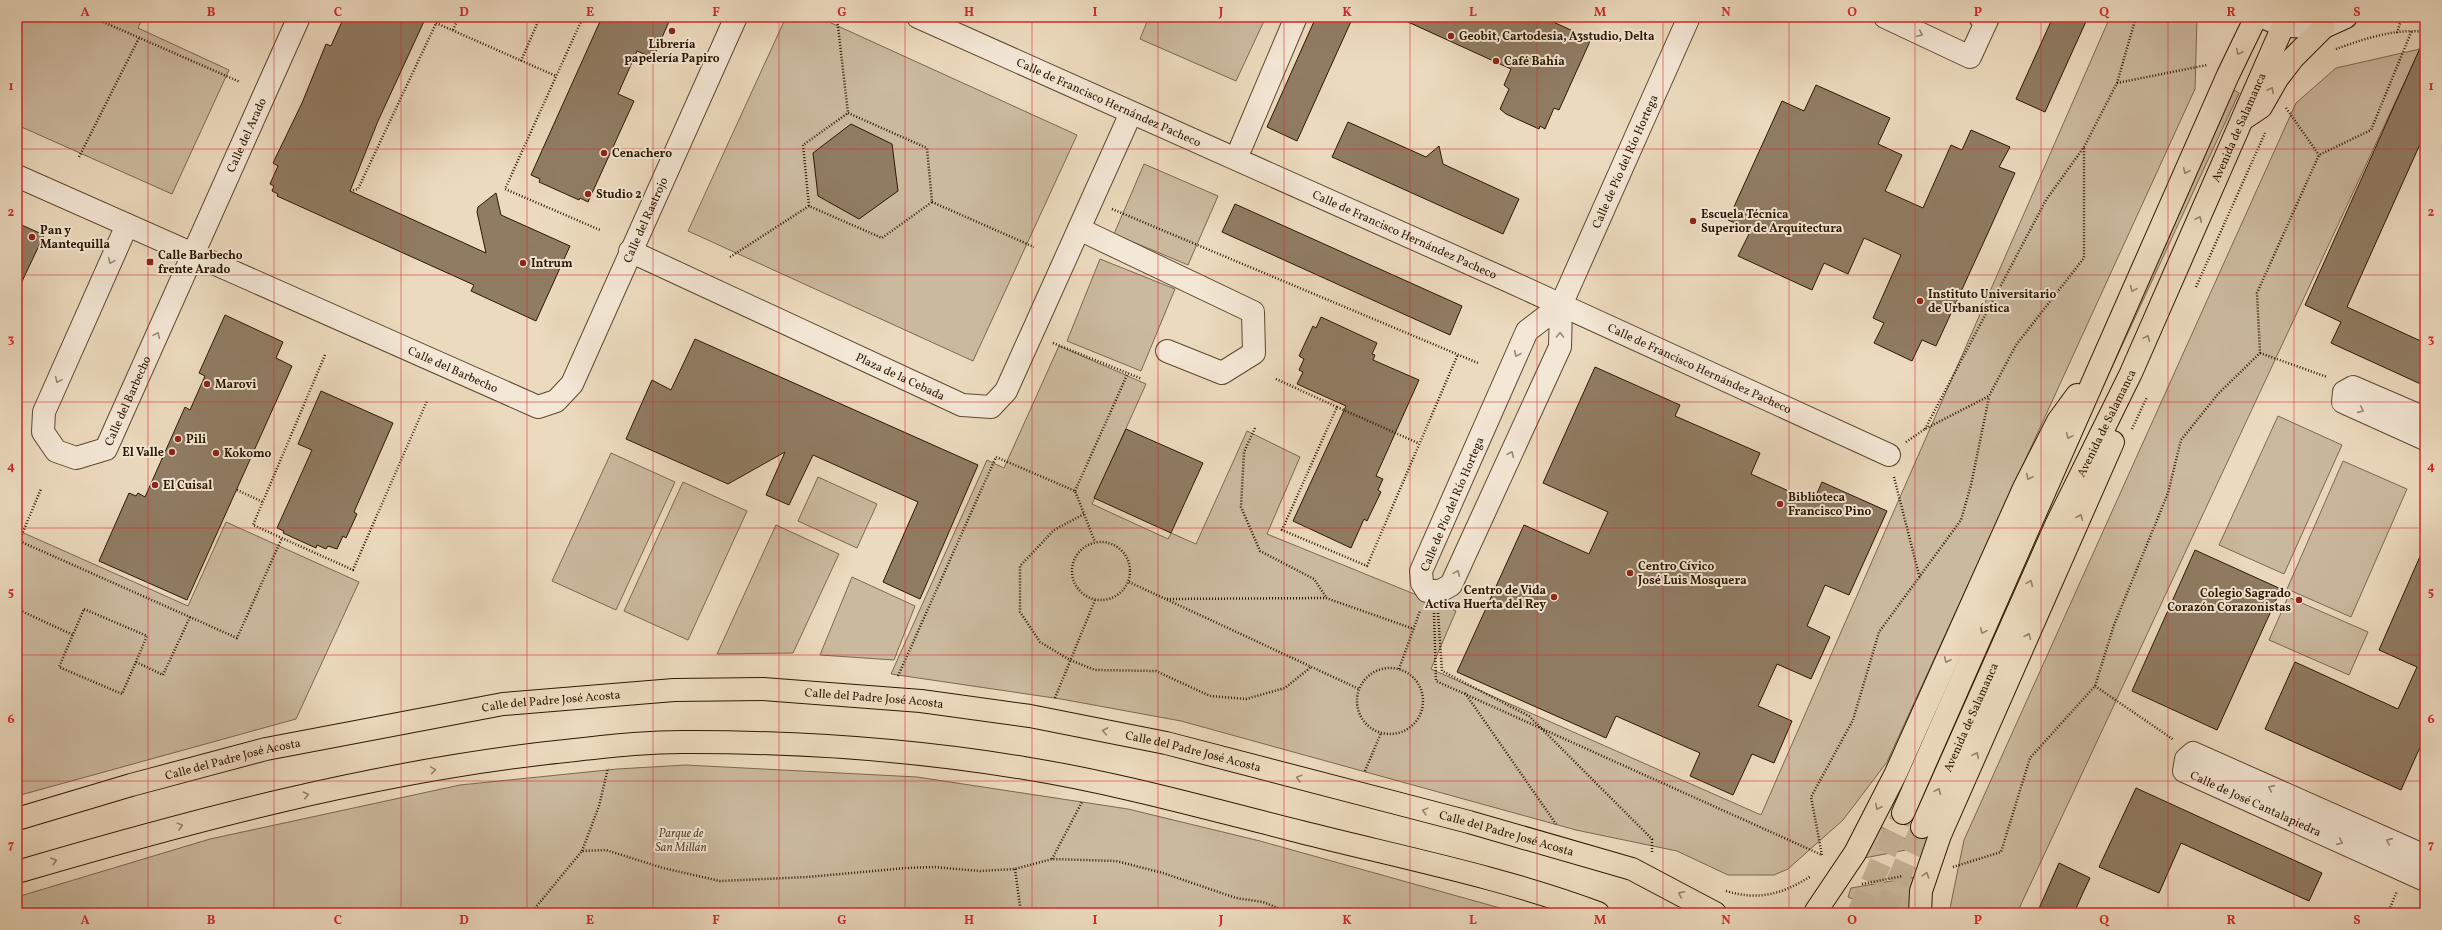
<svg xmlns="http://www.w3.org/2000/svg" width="2442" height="930" viewBox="0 0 2442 930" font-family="Vollkorn,serif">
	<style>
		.green { fill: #cbb99e; stroke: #7c684f }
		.building { fill: #907c63; stroke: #2c1700 }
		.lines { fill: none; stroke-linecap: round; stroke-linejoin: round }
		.highway-tunnel { stroke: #c6b398; stroke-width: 22; stroke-dasharray: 22 11; stroke-linecap: butt }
		.street-casing { stroke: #5c4830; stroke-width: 24 }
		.secondary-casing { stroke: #2c1700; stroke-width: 24 }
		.highway-casing { stroke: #2c1700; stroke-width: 24 }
		.path { stroke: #2c1700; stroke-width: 2.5; stroke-dasharray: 1 2; stroke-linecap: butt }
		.street { stroke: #f3e7d5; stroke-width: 22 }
		.secondary { stroke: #f3e7d5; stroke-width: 22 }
		.highway { stroke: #ecdabe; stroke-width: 22 }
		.oneway { stroke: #998975 }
		.oneway2 { stroke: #968268 }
		.grid { fill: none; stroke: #d62828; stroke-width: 1; stroke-opacity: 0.55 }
		.poi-dot { fill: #8f2418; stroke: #f3e7d5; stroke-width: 1.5 }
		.labels { text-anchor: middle; stroke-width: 4; stroke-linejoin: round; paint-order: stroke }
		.poi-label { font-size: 12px; font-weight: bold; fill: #2c1700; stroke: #f3e7d5; text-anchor: start }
		.street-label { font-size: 12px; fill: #2c1700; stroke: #f3e7d5 }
		.park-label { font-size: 12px; font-style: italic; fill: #5c482f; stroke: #f3e7d5 }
		.neatline { fill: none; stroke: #d62828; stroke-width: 1.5 }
		.grid-label { font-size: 13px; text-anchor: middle; font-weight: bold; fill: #d62828 }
	</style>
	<rect width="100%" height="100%" fill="#ecdabe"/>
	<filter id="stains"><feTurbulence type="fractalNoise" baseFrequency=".005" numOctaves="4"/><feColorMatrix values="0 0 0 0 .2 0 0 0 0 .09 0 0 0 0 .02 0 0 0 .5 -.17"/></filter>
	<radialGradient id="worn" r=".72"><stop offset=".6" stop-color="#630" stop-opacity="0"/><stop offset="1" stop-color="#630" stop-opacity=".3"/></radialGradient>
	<g class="green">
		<polygon points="24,17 143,17 138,28 229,70 172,194 17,125 17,28"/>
		<polygon points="786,17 818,17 1077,135 973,361 688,231"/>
		<polygon points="1149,17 1255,17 1264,21 1236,81 1140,39"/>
		<polygon points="2110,17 2197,17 2195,89 1887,762 1843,820 1788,869 1774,875 1728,875 1677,851 1576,830 1181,721 1061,699 891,674 987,460 1004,468 1059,346 1146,384 1092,504 1168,539 1171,533 1196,544 1247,431 1300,457 1267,534 1456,611 1431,669 1761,815"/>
		<polygon points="2420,49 2017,913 1949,913 1964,840 2296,103 2336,68"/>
		<polygon points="2234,90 2239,93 2095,404"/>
		<polygon points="1144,164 1218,196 1188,265 1114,234"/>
		<polygon points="1100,259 1175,289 1141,371 1067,341"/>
		<polygon points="2278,416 2342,445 2284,574 2219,545"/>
		<polygon points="611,453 675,482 616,610 552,581"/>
		<polygon points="2343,461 2407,489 2351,617 2287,589"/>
		<polygon points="818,477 877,504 857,548 798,521"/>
		<polygon points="683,482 747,511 688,640 624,611"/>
		<polygon points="226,522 359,582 296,719 17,796 17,530 188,606"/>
		<polygon points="776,525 839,554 793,653 717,654"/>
		<polygon points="852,577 915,606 894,660 820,655"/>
		<polygon points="2288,597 2368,632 2349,675 2269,640"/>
		<polygon points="686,765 917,777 1128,809 1260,841 1518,913 17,913 17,897 210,839 460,785 617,769"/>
		<polygon points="1879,826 1922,847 1864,858"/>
		<polygon points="1915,877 1909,913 1884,913 1848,897 1851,888"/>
	</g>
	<g class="building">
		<polygon points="344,17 426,17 378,121 350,191 486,253 477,212 478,207 496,193 501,215 570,246 536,321 471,291 474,285 277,196 278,194 272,191 274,186 270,184 278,166 273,163 302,103 326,44 331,46"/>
		<polygon points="602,17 671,17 653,58 637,51 618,94 634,101 588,202 580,198 579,200 539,182 540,179 531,175"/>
		<polygon points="1316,17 1353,17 1297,141 1267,127"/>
		<polygon points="1397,17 1542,17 1591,39 1559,110 1554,108 1545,129 1540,126 1539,129 1506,114 1500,109 1509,89 1504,85 1511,69"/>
		<polygon points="2053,17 2088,17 2045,112 2016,99"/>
		<polygon points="2425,37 2425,133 2347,307 2425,343 2425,386 2331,343 2341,322 2305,305"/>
		<polygon points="1816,85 1890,118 1878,144 1902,155 1885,191 1923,208 1951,145 1962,150 1971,130 2010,147 1999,167 2015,173 1987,235 1936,346 1922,340 1912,361 1874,343 1884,323 1873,318 1901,255 1864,238 1848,274 1824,263 1812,290 1738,256 1751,230 1728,220 1782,101 1804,111"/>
		<polygon points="1348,122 1426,157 1439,146 1443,164 1519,199 1503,234 1332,157"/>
		<polygon points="851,124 892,144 898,191 859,219 818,196 813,153"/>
		<polygon points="1235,204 1462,306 1450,335 1222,232"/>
		<polygon points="17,223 44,235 17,292"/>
		<polygon points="225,315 283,342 276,358 292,366 187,600 99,561 129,493 136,496 138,493 145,497 185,407 190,410 205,376 199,373"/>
		<polygon points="1321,317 1377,343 1372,354 1375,355 1373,360 1419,380 1376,476 1383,479 1378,490 1381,492 1367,521 1364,519 1351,548 1293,521 1346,406 1297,384 1303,372 1299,370 1304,359 1299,356 1313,326 1316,328"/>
		<polygon points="695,339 978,465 920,599 883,582 918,502 813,455 789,505 766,495 785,452 728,484 626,439 652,380 671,390"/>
		<polygon points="1595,367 1680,405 1675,416 1760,453 1751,474 1813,502 1822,482 1887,511 1849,595 1825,585 1807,626 1830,637 1811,679 1777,664 1758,706 1792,721 1774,763 1752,754 1733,795 1690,776 1700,753 1616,716 1606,738 1457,672 1524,525 1589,554 1608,512 1543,483"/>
		<polygon points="321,391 393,423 354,512 357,514 346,538 343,536 337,549 328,546 326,549 317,545 316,548 283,533 284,531 277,528 312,450 298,444"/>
		<polygon points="1126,429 1203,463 1171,533 1094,498"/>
		<polygon points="2425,545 2425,736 2401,790 2265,729 2295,662 2398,709 2417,667 2379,650"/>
		<polygon points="2195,550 2281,589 2217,730 2132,691"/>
		<polygon points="2136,788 2322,873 2309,901 2181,843 2159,893 2099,867"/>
		<polygon points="2059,863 2090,878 2082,895 2074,913 2037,913"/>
	</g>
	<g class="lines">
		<g class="highway-tunnel">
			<polyline points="1858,913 1903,813"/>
			<polyline points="1883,913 1922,827"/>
		</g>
		<g class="street-casing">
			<g id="street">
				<path id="s1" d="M918,17L1511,282L1889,455"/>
				<polyline points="1885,17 1970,57 1987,20 1980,17"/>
				<polyline points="1241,147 1296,17"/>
				<path id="s2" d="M17,176L538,407L556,401L572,384L736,17"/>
				<path id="s3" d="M127,225L44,412L43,432L56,451L76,458L106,449L299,17"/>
				<polyline points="1079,229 1253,312 1254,353 1222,373 1167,351"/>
				<path id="s4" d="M630,251L962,405L991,407L1006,391L1131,113"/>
				<path id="s5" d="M1561,305L1527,331L1421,571L1422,583L1427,591H1440L1451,585L1560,347L1561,305L1689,17"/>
				<polyline points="2425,418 2353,387 2344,392 2343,402 2425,439"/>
				<path id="s6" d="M2425,856L2193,753L2186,759L2184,771L2425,880"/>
			</g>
		</g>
		<g class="secondary-casing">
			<polyline id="secondary" points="2263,17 2283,26 2324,27 2346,17"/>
		</g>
		<g class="highway-casing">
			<g id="highway">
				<polyline points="2246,117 2261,107 2277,79 2293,58 2324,27"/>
				<polyline points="1903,813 2228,75 2256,17"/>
				<path id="s7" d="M17,819L131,785L266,749L503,704L674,690L763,689L921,701L1030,716L1166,743L1469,822L1632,869L1715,913"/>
				<path id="s8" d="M1922,827L2057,523L2131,373L2287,17"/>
				<path d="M17,872C191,821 366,774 547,753C595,748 644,741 692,742C803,742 914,750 1024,768C1117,783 1209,809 1301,832C1399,857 1502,877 1598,913"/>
				<polyline points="1816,911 1855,853 1896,773 2024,488 2058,421 2077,395"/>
				<polyline points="1920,913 1921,891 1940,835 2113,442"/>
			</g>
		</g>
		<g class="path">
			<polyline points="92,17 240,82"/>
			<polyline points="583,17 505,189 600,230"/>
			<polyline points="837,18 848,113"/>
			<polyline points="436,23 556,76"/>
			<polyline points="453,30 459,17"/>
			<polyline points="2397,33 2402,17"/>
			<path d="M2336,49C2364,39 2395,28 2425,32"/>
			<polyline points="521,61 540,17"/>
			<polyline points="2117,83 2207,65"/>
			<polyline points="2286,108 2319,155"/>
			<polygon points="848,113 927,148 932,202 882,238 809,206 803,145"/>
			<polyline points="79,157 139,38"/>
			<polyline points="350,191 358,189 439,17"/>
			<polyline points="932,202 1034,247"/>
			<polyline points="1112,209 1478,363"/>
			<polyline points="730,257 809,206"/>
			<polyline points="2196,287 2265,133"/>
			<polyline points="1053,343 1142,379"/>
			<polyline points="2260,353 2327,377"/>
			<polyline points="325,355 253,525 353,570 427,401"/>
			<polyline points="1276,379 1337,407 1282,530 1367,566 1458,354"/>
			<polyline points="1337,407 1418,443"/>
			<polyline points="1255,428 1244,452 1241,507 1260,551 1314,579 1326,597"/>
			<polyline points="1925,429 2046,200 2084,147 2117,83 2136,17"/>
			<polyline points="2132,429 2147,397"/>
			<polyline points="1906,442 1925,429 1989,396 2016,345 2084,258 2084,147"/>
			<polyline points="143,449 163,458"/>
			<polyline points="1894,477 1920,579"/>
			<polyline points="237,490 263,502"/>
			<polyline points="1075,491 1128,373"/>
			<polyline points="1084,514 1054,530 1020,566 1020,612 1040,642 1070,660 1095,670 1156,671 1210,696 1246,699 1285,688 1311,667"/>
			<polyline points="17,540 237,638 282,538"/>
			<circle cx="1101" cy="571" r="29"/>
			<polyline points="17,546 41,489"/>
			<polyline points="1129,582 1359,689"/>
			<polyline points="1167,599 1326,598 1414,629"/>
			<polyline points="17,609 73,635"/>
			<polygon points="84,609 147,636 122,694 59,667"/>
			<polyline points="1434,613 1436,681 1822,855"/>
			<polyline points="1438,613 1442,671 1529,716 1652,839 1652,854"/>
			<polyline points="136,662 163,675 190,617"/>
			<circle cx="1390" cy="701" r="33"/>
			<polyline points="1399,669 1420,611"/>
			<polyline points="898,676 996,457 1075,491 1095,542"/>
			<polyline points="2095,686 2174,740"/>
			<polyline points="1465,693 1556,824"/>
			<polyline points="1055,698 1095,600"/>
			<polyline points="1365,771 1381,733"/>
			<polyline points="582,851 599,806 608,768"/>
			<polyline points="1822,855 1811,797 1853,720 1879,632 1961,520 1971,485 1989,397"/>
			<polyline points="1052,859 1082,802"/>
			<polyline points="1953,867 2001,852 2030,758 2095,686 2114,625 2168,493 2181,440 2218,394 2260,353 2257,293 2319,155 2371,130 2412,30"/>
			<polyline points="1015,869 1021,913"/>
			<polyline points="1862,884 1903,876"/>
			<path d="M1726,891C1759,901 1783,894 1811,876"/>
			<polyline points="531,913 582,851 606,850 663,868 720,881 808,877 906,868 934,867 980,871 1015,869 1052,859 1116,861 1163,873 1236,898 1263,902 1290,913"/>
			<polyline points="2388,913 2397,891"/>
		</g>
		<use href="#street" class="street"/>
		<use href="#secondary" class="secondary"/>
		<use href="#highway" class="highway"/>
	</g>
	<defs><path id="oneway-chevron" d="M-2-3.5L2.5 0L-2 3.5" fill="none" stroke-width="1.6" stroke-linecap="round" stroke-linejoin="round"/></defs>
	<g class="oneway">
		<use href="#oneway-chevron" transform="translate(1920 34) rotate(25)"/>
		<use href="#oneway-chevron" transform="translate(111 261) rotate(114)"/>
		<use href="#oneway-chevron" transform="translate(157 335) rotate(-66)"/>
		<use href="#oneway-chevron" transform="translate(1560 335) rotate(-89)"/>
		<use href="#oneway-chevron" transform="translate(1517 354) rotate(114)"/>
		<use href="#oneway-chevron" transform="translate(58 380) rotate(114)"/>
		<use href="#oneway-chevron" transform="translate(2361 410) rotate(24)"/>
		<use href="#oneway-chevron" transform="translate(1511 454) rotate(-66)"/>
		<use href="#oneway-chevron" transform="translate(1457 573) rotate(-66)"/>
		<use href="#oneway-chevron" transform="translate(2271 788) rotate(-156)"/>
		<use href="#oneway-chevron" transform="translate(2389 841) rotate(-156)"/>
		<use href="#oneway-chevron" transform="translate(2340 842) rotate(24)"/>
	</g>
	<g class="oneway2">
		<use href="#oneway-chevron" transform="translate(2239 52) rotate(117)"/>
		<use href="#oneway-chevron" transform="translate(2271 90) rotate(-63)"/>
		<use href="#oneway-chevron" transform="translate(2186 171) rotate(114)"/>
		<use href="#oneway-chevron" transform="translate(2199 219) rotate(-66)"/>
		<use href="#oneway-chevron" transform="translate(2133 289) rotate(114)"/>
		<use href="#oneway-chevron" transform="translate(2147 338) rotate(-66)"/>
		<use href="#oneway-chevron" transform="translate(2069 436) rotate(114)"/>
		<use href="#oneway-chevron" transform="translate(2029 477) rotate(117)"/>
		<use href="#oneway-chevron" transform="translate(2080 517) rotate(-67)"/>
		<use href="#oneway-chevron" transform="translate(2030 583) rotate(-66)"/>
		<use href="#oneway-chevron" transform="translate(1983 631) rotate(114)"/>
		<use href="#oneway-chevron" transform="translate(2028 636) rotate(-67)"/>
		<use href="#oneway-chevron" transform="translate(1947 660) rotate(114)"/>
		<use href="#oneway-chevron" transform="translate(1105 731) rotate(-169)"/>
		<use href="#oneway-chevron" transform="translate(1976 755) rotate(-66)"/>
		<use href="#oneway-chevron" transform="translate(433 770) rotate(-9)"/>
		<use href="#oneway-chevron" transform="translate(1299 778) rotate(-165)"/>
		<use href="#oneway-chevron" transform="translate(1938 791) rotate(-66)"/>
		<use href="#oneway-chevron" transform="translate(306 795) rotate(-12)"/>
		<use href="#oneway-chevron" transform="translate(1878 807) rotate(117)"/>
		<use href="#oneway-chevron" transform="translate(1425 811) rotate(-165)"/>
		<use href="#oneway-chevron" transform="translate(180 826) rotate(-15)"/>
		<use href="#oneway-chevron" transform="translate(54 861) rotate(-16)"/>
		<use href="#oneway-chevron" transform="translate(1926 875) rotate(-72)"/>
		<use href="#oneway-chevron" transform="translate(1681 894) rotate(-153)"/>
	</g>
	<path class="grid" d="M148,17V913M274,17V913M401,17V913M527,17V913M653,17V913M779,17V913M905,17V913M1032,17V913M1158,17V913M1284,17V913M1410,17V913M1537,17V913M1663,17V913M1789,17V913M1915,17V913M2041,17V913M2168,17V913M2294,17V913M17,149H2425M17,275H2425M17,402H2425M17,528H2425M17,655H2425M17,781H2425"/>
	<g class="poi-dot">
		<circle cx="672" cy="31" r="4"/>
		<circle cx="1451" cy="36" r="4"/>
		<circle cx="1496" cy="61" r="4"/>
		<circle cx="604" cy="153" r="4"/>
		<circle cx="588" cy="194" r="4"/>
		<circle cx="1693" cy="221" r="4"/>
		<circle cx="32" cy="237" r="4"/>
		<rect x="146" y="258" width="8" height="8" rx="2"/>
		<circle cx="523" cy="263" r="4"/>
		<circle cx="1920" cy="301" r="4"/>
		<circle cx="207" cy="384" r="4"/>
		<circle cx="178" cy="439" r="4"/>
		<circle cx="172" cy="452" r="4"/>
		<circle cx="216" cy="453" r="4"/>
		<circle cx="155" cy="485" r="4"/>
		<circle cx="1780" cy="504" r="4"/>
		<circle cx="1630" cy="573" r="4"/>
		<circle cx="1554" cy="597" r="4"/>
		<circle cx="2299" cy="600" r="4"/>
	</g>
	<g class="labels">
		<g class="poi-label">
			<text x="1459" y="40">Geobit, Cartodesia, A3studio, Delta</text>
			<text x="672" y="48" text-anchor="middle">Librería<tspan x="672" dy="14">papelería Papiro</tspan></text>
			<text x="1504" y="65">Café Bahía</text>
			<text x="612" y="157">Cenachero</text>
			<text x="596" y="198">Studio 2</text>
			<text x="1701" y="218">Escuela Técnica<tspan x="1701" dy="14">Superior de Arquitectura</tspan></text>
			<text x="40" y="234">Pan y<tspan x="40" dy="14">Mantequilla</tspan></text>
			<text x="158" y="259">Calle Barbecho<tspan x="158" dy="14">frente Arado</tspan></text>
			<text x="531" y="267">Intrum</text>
			<text x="1928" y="298">Instituto Universitario<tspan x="1928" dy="14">de Urbanística</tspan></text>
			<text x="215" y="388">Marovi</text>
			<text x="186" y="443">Pili</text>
			<text x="164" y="456" text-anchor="end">El Valle</text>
			<text x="224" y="457">Kokomo</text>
			<text x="163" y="489">El Cuisal</text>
			<text x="1788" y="501">Biblioteca<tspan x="1788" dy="14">Francisco Pino</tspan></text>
			<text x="1638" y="570">Centro Cívico<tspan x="1638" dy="14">José Luis Mosquera</tspan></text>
			<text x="1546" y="594" text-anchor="end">Centro de Vida<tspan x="1546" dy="14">Activa Huerta del Rey</tspan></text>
			<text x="2291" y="597" text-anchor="end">Colegio Sagrado<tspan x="2291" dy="14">Corazón Corazonistas</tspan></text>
		</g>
		<g class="street-label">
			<text dy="4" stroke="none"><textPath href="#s1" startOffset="209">Calle de Francisco Hernández Pacheco</textPath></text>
			<text dy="4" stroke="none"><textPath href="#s8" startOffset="768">Avenida de Salamanca</textPath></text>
			<text dy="4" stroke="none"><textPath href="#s3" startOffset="644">Calle del Arado</textPath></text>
			<text dy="4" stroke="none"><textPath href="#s5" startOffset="813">Calle de Pío del Río Hortega</textPath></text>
			<text dy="4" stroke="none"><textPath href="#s2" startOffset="792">Calle del Rastrojo</textPath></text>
			<text dy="4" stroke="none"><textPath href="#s1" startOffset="533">Calle de Francisco Hernández Pacheco</textPath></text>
			<text dy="4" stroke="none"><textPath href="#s1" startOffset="857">Calle de Francisco Hernández Pacheco</textPath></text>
			<text dy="4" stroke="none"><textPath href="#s2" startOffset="477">Calle del Barbecho</textPath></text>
			<text dy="4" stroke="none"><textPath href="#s4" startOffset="298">Plaza de la Cebada</textPath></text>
			<text dy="4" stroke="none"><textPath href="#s3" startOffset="353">Calle del Barbecho</textPath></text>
			<text dy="4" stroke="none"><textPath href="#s8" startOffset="444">Avenida de Salamanca</textPath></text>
			<text transform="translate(1452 504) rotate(-67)" y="4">Calle de Pío del Río Hortega</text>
			<text dy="4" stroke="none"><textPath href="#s7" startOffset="872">Calle del Padre José Acosta</textPath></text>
			<text dy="4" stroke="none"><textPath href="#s7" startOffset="548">Calle del Padre José Acosta</textPath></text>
			<text dy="4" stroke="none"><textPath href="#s8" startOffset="120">Avenida de Salamanca</textPath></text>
			<text dy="4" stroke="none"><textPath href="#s7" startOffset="1196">Calle del Padre José Acosta</textPath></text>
			<text dy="4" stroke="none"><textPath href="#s7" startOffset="224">Calle del Padre José Acosta</textPath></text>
			<text dy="4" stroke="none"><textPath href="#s6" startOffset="354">Calle de José Cantalapiedra</textPath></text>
			<text dy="4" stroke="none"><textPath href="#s7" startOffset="1520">Calle del Padre José Acosta</textPath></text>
		</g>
		<g class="park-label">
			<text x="681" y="837">Parque de<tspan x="681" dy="14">San Millán</tspan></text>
		</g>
	</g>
	<rect width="2442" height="930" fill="none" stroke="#ecdabe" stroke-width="44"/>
	<rect x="22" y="22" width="2398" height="886" class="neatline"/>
	<g class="grid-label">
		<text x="85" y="16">A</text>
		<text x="211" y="16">B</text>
		<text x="338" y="16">C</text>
		<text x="464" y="16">D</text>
		<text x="590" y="16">E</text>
		<text x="716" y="16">F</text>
		<text x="842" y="16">G</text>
		<text x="969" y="16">H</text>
		<text x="1095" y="16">I</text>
		<text x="1221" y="16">J</text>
		<text x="1347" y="16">K</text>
		<text x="1473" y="16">L</text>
		<text x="1600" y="16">M</text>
		<text x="1726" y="16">N</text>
		<text x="1852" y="16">O</text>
		<text x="1978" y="16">P</text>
		<text x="2104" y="16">Q</text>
		<text x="2231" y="16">R</text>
		<text x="2357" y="16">S</text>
		<text x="11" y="90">1</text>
		<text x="2431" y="90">1</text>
		<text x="11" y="216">2</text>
		<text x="2431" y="216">2</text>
		<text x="11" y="343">3</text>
		<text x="2431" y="343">3</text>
		<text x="11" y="470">4</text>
		<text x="2431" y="470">4</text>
		<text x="11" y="596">5</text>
		<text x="2431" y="596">5</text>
		<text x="11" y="723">6</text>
		<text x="2431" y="723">6</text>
		<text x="11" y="849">7</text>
		<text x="2431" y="849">7</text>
		<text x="85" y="924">A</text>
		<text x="211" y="924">B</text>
		<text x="338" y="924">C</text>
		<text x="464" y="924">D</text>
		<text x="590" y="924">E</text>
		<text x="716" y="924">F</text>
		<text x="842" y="924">G</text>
		<text x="969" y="924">H</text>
		<text x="1095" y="924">I</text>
		<text x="1221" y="924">J</text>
		<text x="1347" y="924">K</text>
		<text x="1473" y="924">L</text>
		<text x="1600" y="924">M</text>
		<text x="1726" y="924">N</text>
		<text x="1852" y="924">O</text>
		<text x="1978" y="924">P</text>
		<text x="2104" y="924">Q</text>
		<text x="2231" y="924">R</text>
		<text x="2357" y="924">S</text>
	</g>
	<rect width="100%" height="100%" filter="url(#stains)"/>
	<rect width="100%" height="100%" fill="url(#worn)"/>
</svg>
